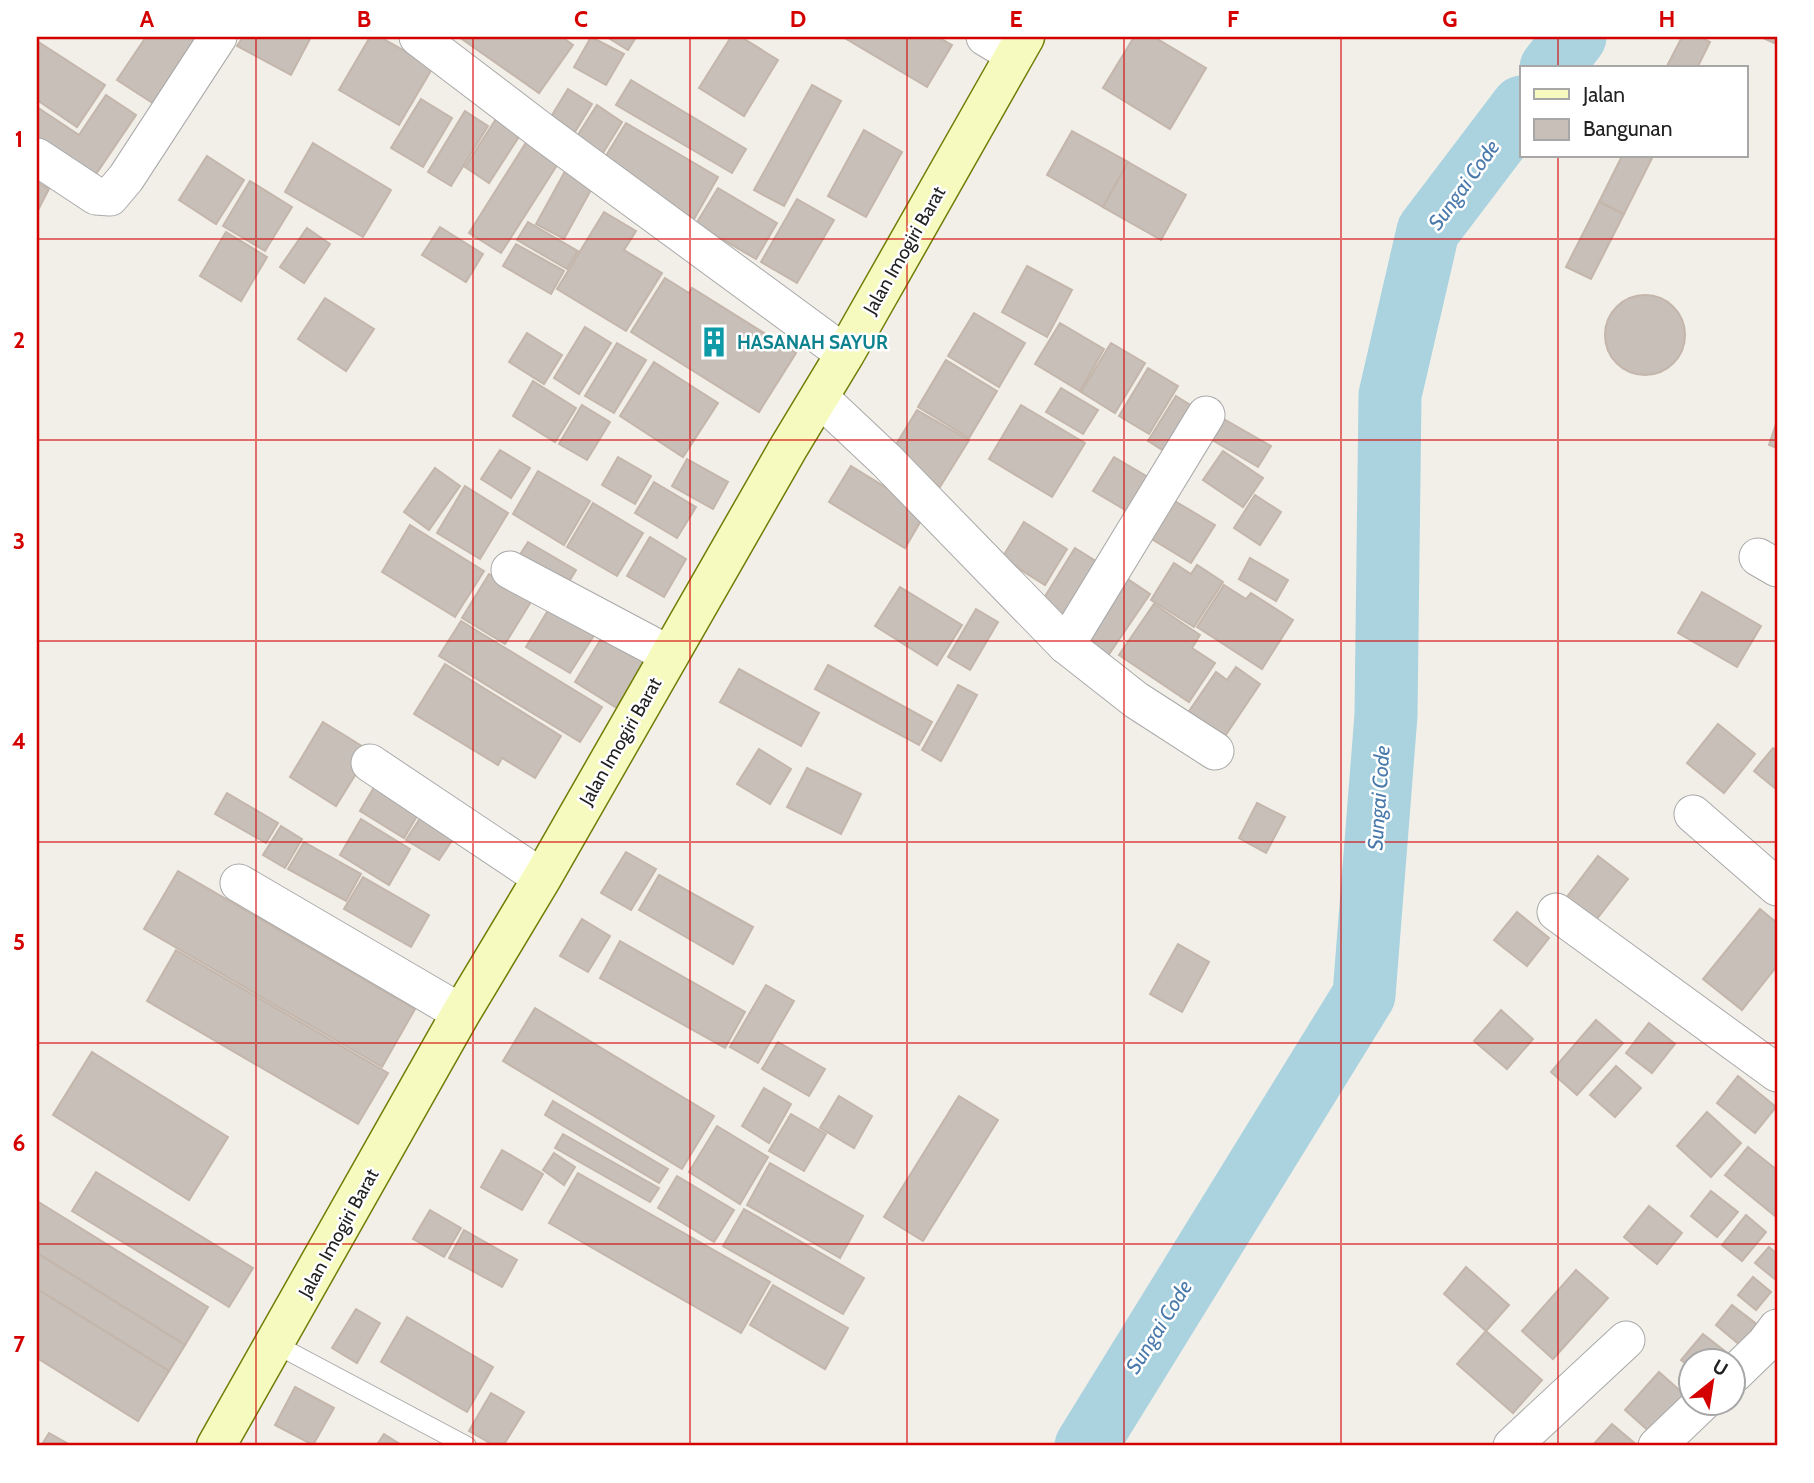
<svg xmlns="http://www.w3.org/2000/svg" width="1814" height="1483" viewBox="0 0 1814 1483" font-family="Cabin,sans-serif">
	<style>
		.lines { fill: none; stroke-linecap: round; stroke-linejoin: round }
		.river { stroke: #aad3df; stroke-width: 63 }
		.building { fill: #c7bfb8; stroke: #c4b6ab; stroke-width: 2 }
		.service-casing { stroke: #a9a9a9; stroke-width: 20 }
		.minor-casing { stroke: #a9a9a9; stroke-width: 39 }
		.secondary-casing { stroke: #707d05; stroke-width: 41 }
		.service { stroke: #fff; stroke-width: 18 }
		.minor { stroke: #fff; stroke-width: 37 }
		.secondary { stroke: #f7fabf; stroke-width: 38 }
		.grid { fill: none; stroke: #d40000; stroke-width: 2; stroke-opacity: 0.55 }
		.labels { text-anchor: middle; stroke-width: 5; stroke-linejoin: round; paint-order: stroke }
		.street-label { font-size: 19px; fill: #222; stroke: #fff }
		.culture-label { font-size: 19px; font-weight: bold; fill: #0d838f; stroke: #fff; text-anchor: start }
		.water-label { font-size: 21px; font-style: italic; fill: #4a7aab; stroke: #fff }
		.neatline { fill: none; stroke: #d40000; stroke-width: 2.5 }
		.grid-label { font-size: 23px; text-anchor: middle; font-weight: bold; fill: #d40000 }
	</style>
	<rect width="100%" height="100%" fill="#f2efe9"/>
	<g class="lines">
		<g class="river">
			<polyline points="1551,68 1575,37"/>
			<polyline points="1086,1446 1364,995 1386,715 1390,395 1428,231 1522,107"/>
		</g>
	</g>
	<g class="building">
		<polygon points="146,37 199,37 154,104 117,80"/>
		<polygon points="243,37 311,37 291,75 237,46"/>
		<polygon points="370,37 380,37 433,67 399,125 339,90"/>
		<polygon points="459,37 562,37 573,45 539,93"/>
		<polygon points="591,37 624,54 606,85 574,67"/>
		<polygon points="607,37 636,37 628,50"/>
		<polygon points="731,37 741,37 778,60 744,116 699,88"/>
		<polygon points="843,37 938,37 952,45 927,87"/>
		<polygon points="1134,37 1154,37 1206,68 1170,129 1103,88"/>
		<polygon points="1682,37 1700,37 1710,42 1697,68 1666,68"/>
		<polygon points="1761,37 1777,37 1774,43"/>
		<polygon points="37,41 105,85 77,127 37,100"/>
		<polygon points="631,80 746,149 732,173 616,105"/>
		<polygon points="812,85 841,101 784,206 754,190"/>
		<polygon points="568,89 592,104 570,140 546,125"/>
		<polygon points="106,95 136,115 92,180 37,140 37,107 79,135"/>
		<polygon points="421,99 452,118 423,167 391,148"/>
		<polygon points="597,105 622,122 598,161 572,144"/>
		<polygon points="465,111 488,126 451,186 428,172"/>
		<polygon points="498,116 522,132 489,183 465,167"/>
		<polygon points="626,123 718,177 694,219 601,164"/>
		<polygon points="864,130 902,152 866,217 828,196"/>
		<polygon points="1072,131 1128,162 1103,207 1047,175"/>
		<polygon points="527,141 559,162 501,253 469,233"/>
		<polygon points="313,143 391,190 363,237 285,192"/>
		<polygon points="207,156 244,180 216,224 179,200"/>
		<polygon points="1622,156 1653,156 1624,214 1599,202"/>
		<polygon points="1128,162 1186,195 1161,240 1103,207"/>
		<polygon points="569,164 597,179 564,239 536,224"/>
		<polygon points="250,181 292,207 265,251 223,226"/>
		<polygon points="37,182 49,189 37,212"/>
		<polygon points="718,188 777,223 756,259 696,224"/>
		<polygon points="797,199 834,220 797,283 761,262"/>
		<polygon points="1599,202 1624,214 1591,279 1566,267"/>
		<polygon points="604,212 636,231 624,250 662,273 626,331 557,289"/>
		<polygon points="528,222 578,251 567,269 517,240"/>
		<polygon points="440,227 483,254 466,282 422,255"/>
		<polygon points="307,228 330,244 304,283 280,267"/>
		<polygon points="226,232 267,257 241,301 200,276"/>
		<polygon points="516,244 564,271 551,294 503,266"/>
		<polygon points="1027,266 1072,290 1047,337 1002,312"/>
		<polygon points="665,278 689,293 692,288 796,353 759,412 631,332"/>
		<circle cx="1645" cy="335" r="40"/>
		<polygon points="325,298 374,329 346,371 298,339"/>
		<polygon points="974,313 1025,343 999,387 948,356"/>
		<polygon points="1060,323 1104,349 1080,391 1035,364"/>
		<polygon points="585,327 611,343 579,394 554,378"/>
		<polygon points="527,333 562,355 544,384 509,362"/>
		<polygon points="617,343 646,360 614,413 585,396"/>
		<polygon points="1111,343 1145,363 1115,413 1081,392"/>
		<polygon points="946,360 997,391 969,438 918,407"/>
		<polygon points="654,362 718,403 683,457 620,416"/>
		<polygon points="1148,368 1178,386 1149,434 1119,416"/>
		<polygon points="533,381 576,408 555,442 513,416"/>
		<polygon points="1061,388 1098,410 1083,434 1046,412"/>
		<polygon points="1176,396 1200,411 1172,456 1148,441"/>
		<polygon points="582,405 610,422 587,460 559,444"/>
		<polygon points="1021,405 1085,443 1052,497 989,459"/>
		<polygon points="917,410 969,440 940,487 889,456"/>
		<polygon points="1215,414 1271,446 1258,467 1204,435"/>
		<polygon points="1777,421 1777,448 1769,445"/>
		<polygon points="500,450 530,468 511,498 481,479"/>
		<polygon points="1223,451 1263,478 1243,507 1203,480"/>
		<polygon points="618,457 651,476 635,504 602,485"/>
		<polygon points="1114,457 1148,477 1127,511 1093,491"/>
		<polygon points="687,459 728,482 713,509 672,486"/>
		<polygon points="851,466 926,512 905,548 829,502"/>
		<polygon points="435,468 460,486 429,530 404,512"/>
		<polygon points="538,471 590,501 564,545 513,514"/>
		<polygon points="654,482 696,507 677,538 635,513"/>
		<polygon points="465,486 508,513 480,559 437,533"/>
		<polygon points="1255,495 1281,512 1260,545 1234,528"/>
		<polygon points="1168,497 1215,525 1191,563 1145,535"/>
		<polygon points="593,503 643,533 617,576 567,547"/>
		<polygon points="1024,522 1067,549 1045,585 1002,558"/>
		<polygon points="410,525 484,571 455,617 382,572"/>
		<polygon points="650,537 686,559 664,597 627,576"/>
		<polygon points="528,542 576,570 562,593 514,564"/>
		<polygon points="1075,548 1107,568 1068,631 1036,611"/>
		<polygon points="1250,558 1288,580 1276,601 1239,579"/>
		<polygon points="1174,563 1191,574 1197,565 1223,582 1194,627 1151,600"/>
		<polygon points="1119,573 1150,594 1105,660 1074,639"/>
		<polygon points="489,574 532,600 505,644 462,618"/>
		<polygon points="1224,585 1246,599 1251,593 1293,620 1262,669 1197,627"/>
		<polygon points="900,587 962,625 937,665 875,626"/>
		<polygon points="1702,592 1761,626 1737,667 1678,633"/>
		<polygon points="553,602 598,629 570,673 526,647"/>
		<polygon points="1154,604 1200,635 1192,648 1215,663 1189,702 1119,655"/>
		<polygon points="976,609 998,622 970,670 948,657"/>
		<polygon points="461,621 602,707 580,742 439,656"/>
		<polygon points="604,634 646,659 617,708 575,682"/>
		<polygon points="445,664 561,736 535,778 502,758 498,765 414,714"/>
		<polygon points="828,665 932,722 919,745 815,689"/>
		<polygon points="1236,667 1260,684 1221,742 1185,717 1216,672 1227,680"/>
		<polygon points="739,669 819,713 801,746 720,702"/>
		<polygon points="958,685 977,695 941,761 922,750"/>
		<polygon points="323,722 370,751 336,806 290,777"/>
		<polygon points="1718,724 1755,754 1724,793 1687,763"/>
		<polygon points="1773,748 1777,751 1777,790 1754,771"/>
		<polygon points="759,749 791,769 770,804 737,784"/>
		<polygon points="807,768 861,794 841,834 787,807"/>
		<polygon points="379,779 423,806 404,838 360,811"/>
		<polygon points="227,793 278,823 266,843 215,814"/>
		<polygon points="1257,803 1285,817 1266,853 1239,838"/>
		<polygon points="426,809 459,830 439,860 406,840"/>
		<polygon points="361,819 410,849 389,885 340,855"/>
		<polygon points="281,826 302,839 285,868 263,855"/>
		<polygon points="304,842 361,874 346,901 288,869"/>
		<polygon points="626,852 656,869 631,910 601,893"/>
		<polygon points="1598,856 1628,879 1589,929 1560,906"/>
		<polygon points="178,871 415,1009 382,1067 144,929"/>
		<polygon points="659,875 753,927 733,964 639,910"/>
		<polygon points="363,877 429,915 411,947 344,909"/>
		<polygon points="1760,909 1777,923 1777,966 1742,1010 1703,979"/>
		<polygon points="1517,912 1549,938 1527,966 1494,940"/>
		<polygon points="582,919 610,936 588,972 560,956"/>
		<polygon points="620,941 745,1012 725,1048 600,978"/>
		<polygon points="1178,944 1209,962 1182,1012 1150,994"/>
		<polygon points="176,950 388,1073 358,1124 147,1001"/>
		<polygon points="766,985 794,1001 758,1063 730,1047"/>
		<polygon points="535,1008 714,1116 682,1169 503,1061"/>
		<polygon points="1501,1010 1533,1039 1507,1069 1474,1041"/>
		<polygon points="1596,1020 1623,1043 1577,1095 1551,1072"/>
		<polygon points="1649,1023 1675,1044 1652,1073 1626,1053"/>
		<polygon points="778,1042 825,1069 809,1096 762,1069"/>
		<polygon points="92,1052 228,1137 189,1200 53,1115"/>
		<polygon points="1616,1066 1641,1088 1615,1117 1590,1095"/>
		<polygon points="1738,1076 1776,1107 1755,1133 1717,1103"/>
		<polygon points="764,1088 791,1104 769,1143 742,1126"/>
		<polygon points="839,1096 872,1116 854,1148 820,1128"/>
		<polygon points="959,1096 998,1120 923,1241 884,1217"/>
		<polygon points="553,1101 668,1169 659,1183 545,1115"/>
		<polygon points="1707,1112 1741,1143 1711,1177 1677,1146"/>
		<polygon points="791,1114 826,1134 804,1171 769,1151"/>
		<polygon points="717,1126 768,1157 740,1204 689,1172"/>
		<polygon points="563,1134 659,1188 650,1202 555,1148"/>
		<polygon points="1748,1147 1777,1170 1777,1213 1775,1216 1725,1175"/>
		<polygon points="502,1150 543,1174 522,1210 481,1187"/>
		<polygon points="554,1153 575,1167 564,1185 543,1170"/>
		<polygon points="770,1163 863,1216 840,1258 747,1205"/>
		<polygon points="96,1172 253,1268 229,1307 72,1211"/>
		<polygon points="578,1173 770,1282 741,1333 549,1223"/>
		<polygon points="677,1176 734,1210 714,1242 658,1208"/>
		<polygon points="1711,1191 1738,1212 1717,1237 1691,1216"/>
		<polygon points="37,1201 208,1307 185,1345 37,1253"/>
		<polygon points="1649,1206 1682,1233 1657,1264 1624,1237"/>
		<polygon points="744,1209 864,1278 843,1314 723,1246"/>
		<polygon points="430,1210 461,1228 444,1257 413,1239"/>
		<polygon points="1746,1215 1766,1232 1742,1261 1722,1245"/>
		<polygon points="464,1230 517,1260 502,1287 449,1258"/>
		<polygon points="1769,1247 1777,1254 1777,1281 1755,1263"/>
		<polygon points="37,1253 185,1345 169,1371 37,1289"/>
		<polygon points="1466,1267 1509,1305 1486,1331 1444,1294"/>
		<polygon points="1576,1270 1608,1298 1553,1359 1522,1331"/>
		<polygon points="1753,1277 1771,1292 1756,1310 1738,1295"/>
		<polygon points="773,1285 848,1328 825,1369 750,1325"/>
		<polygon points="37,1289 169,1371 138,1421 37,1358"/>
		<polygon points="1732,1305 1763,1329 1746,1350 1716,1325"/>
		<polygon points="356,1309 380,1323 357,1363 332,1348"/>
		<polygon points="407,1317 493,1367 467,1412 381,1362"/>
		<polygon points="1486,1331 1542,1380 1513,1413 1457,1364"/>
		<polygon points="1703,1334 1735,1359 1734,1361 1692,1360 1692,1368 1681,1360"/>
		<polygon points="1659,1372 1685,1395 1652,1434 1625,1410"/>
		<polygon points="295,1387 334,1408 313,1445 275,1425"/>
		<polygon points="491,1393 524,1412 503,1446 495,1446 469,1431"/>
		<polygon points="1612,1424 1638,1446 1592,1446"/>
		<polygon points="49,1433 72,1446 41,1446"/>
		<polygon points="384,1434 403,1446 376,1446"/>
	</g>
	<g class="lines">
		<g class="service-casing">
			<polyline id="service" points="275,1344 467,1446"/>
		</g>
		<g class="minor-casing">
			<g id="minor">
				<polyline points="418,37 544,133 845,354"/>
				<polyline points="985,37 1015,55"/>
				<polyline points="37,157 96,196 110,197 126,178 218,37"/>
				<polyline points="819,397 886,460 1066,645 1136,700 1215,751"/>
				<polyline points="1758,557 1777,568"/>
				<polyline points="510,570 670,655"/>
				<polyline points="1066,645 1206,415"/>
				<polyline points="370,763 542,878"/>
				<polyline points="1693,814 1777,887"/>
				<polyline points="239,883 461,1013"/>
				<polyline points="1556,912 1777,1073"/>
				<polyline points="1734,1374 1765,1344 1777,1328"/>
				<polyline points="1512,1446 1626,1340"/>
				<polyline points="1657,1446 1703,1402"/>
			</g>
		</g>
		<g class="secondary-casing">
			<polyline id="secondary" points="216,1446 461,1013 542,878 787,450 845,354 1025,37"/>
		</g>
		<use href="#service" class="service"/>
		<use href="#minor" class="minor"/>
		<use href="#secondary" class="secondary"/>
	</g>
	<path class="grid" d="M256,37V1446M473,37V1446M690,37V1446M907,37V1446M1124,37V1446M1341,37V1446M1558,37V68M1558,156V1446M37,239H1777M37,440H1777M37,641H1777M37,842H1777M37,1043H1777M37,1244H1777"/>
	<defs>
		<g id="building-bare" transform="scale(2.415)"><path d="M-4-6H4V6H1V3H-1V6H-4ZM-2.5-4.3h1.7v1.8h-1.7ZM.8-4.3h1.7v1.8H.8ZM-2.5-1h1.7V.8h-1.7ZM.8-1h1.7V.8H.8Z" fill="#0f9aa8" stroke="#fff" stroke-width="2.5" paint-order="stroke"/></g>
	</defs>
	<g fill-rule="evenodd">
		<use href="#building-bare" x="714" y="342"/>
	</g>
	<g class="labels">
		<g class="street-label">
			<text transform="translate(904 250) rotate(-60)" y="7">Jalan Imogiri Barat</text>
			<text transform="translate(620 741) rotate(-60)" y="7">Jalan Imogiri Barat</text>
			<text transform="translate(338 1233) rotate(-61)" y="7">Jalan Imogiri Barat</text>
		</g>
		<g class="culture-label">
			<text x="737" y="349">HASANAH SAYUR</text>
		</g>
		<g class="water-label">
			<text transform="translate(1464 185) rotate(-54)" y="7">Sungai Code</text>
			<text transform="translate(1379 798) rotate(-86)" y="7">Sungai Code</text>
			<text transform="translate(1159 1327) rotate(-58)" y="7">Sungai Code</text>
		</g>
	</g>
	<rect width="1814" height="1483" fill="none" stroke="#ffffff" stroke-width="77"/>
	<rect x="1520" y="66" width="228" height="91" fill="#ffffff" stroke="#a7a7a7" stroke-width="2"/>
	<rect x="1534" y="89" width="35" height="10" fill="#f7fabf" stroke="#a7a7a7" stroke-width="2"/>
	<text x="1583" y="102" font-size="21" fill="#222222">Jalan</text>
	<rect x="1534" y="119" width="35" height="21" fill="#c7bfb8" stroke="#a7a7a7" stroke-width="2"/>
	<text x="1583" y="136" font-size="21" fill="#222222">Bangunan</text>
	<g transform="translate(1712 1382) rotate(30)"><circle r="33" fill="#ffffff" stroke="#a7a7a7" stroke-width="2"/>
	<path d="M0-5L12 26L0 18L-12 26Z" fill="#d40000"/>
	<text y="-10" font-size="19" font-weight="bold" text-anchor="middle" fill="#222222">U</text>
	</g>
	<rect x="38" y="38" width="1738" height="1406" class="neatline"/>
	<g class="grid-label">
		<text x="147" y="27">A</text>
		<text x="364" y="27">B</text>
		<text x="581" y="27">C</text>
		<text x="798" y="27">D</text>
		<text x="1016" y="27">E</text>
		<text x="1233" y="27">F</text>
		<text x="1450" y="27">G</text>
		<text x="1667" y="27">H</text>
		<text x="19" y="147">1</text>
		<text x="19" y="348">2</text>
		<text x="19" y="549">3</text>
		<text x="19" y="749">4</text>
		<text x="19" y="950">5</text>
		<text x="19" y="1151">6</text>
		<text x="19" y="1352">7</text>
	</g>
</svg>
